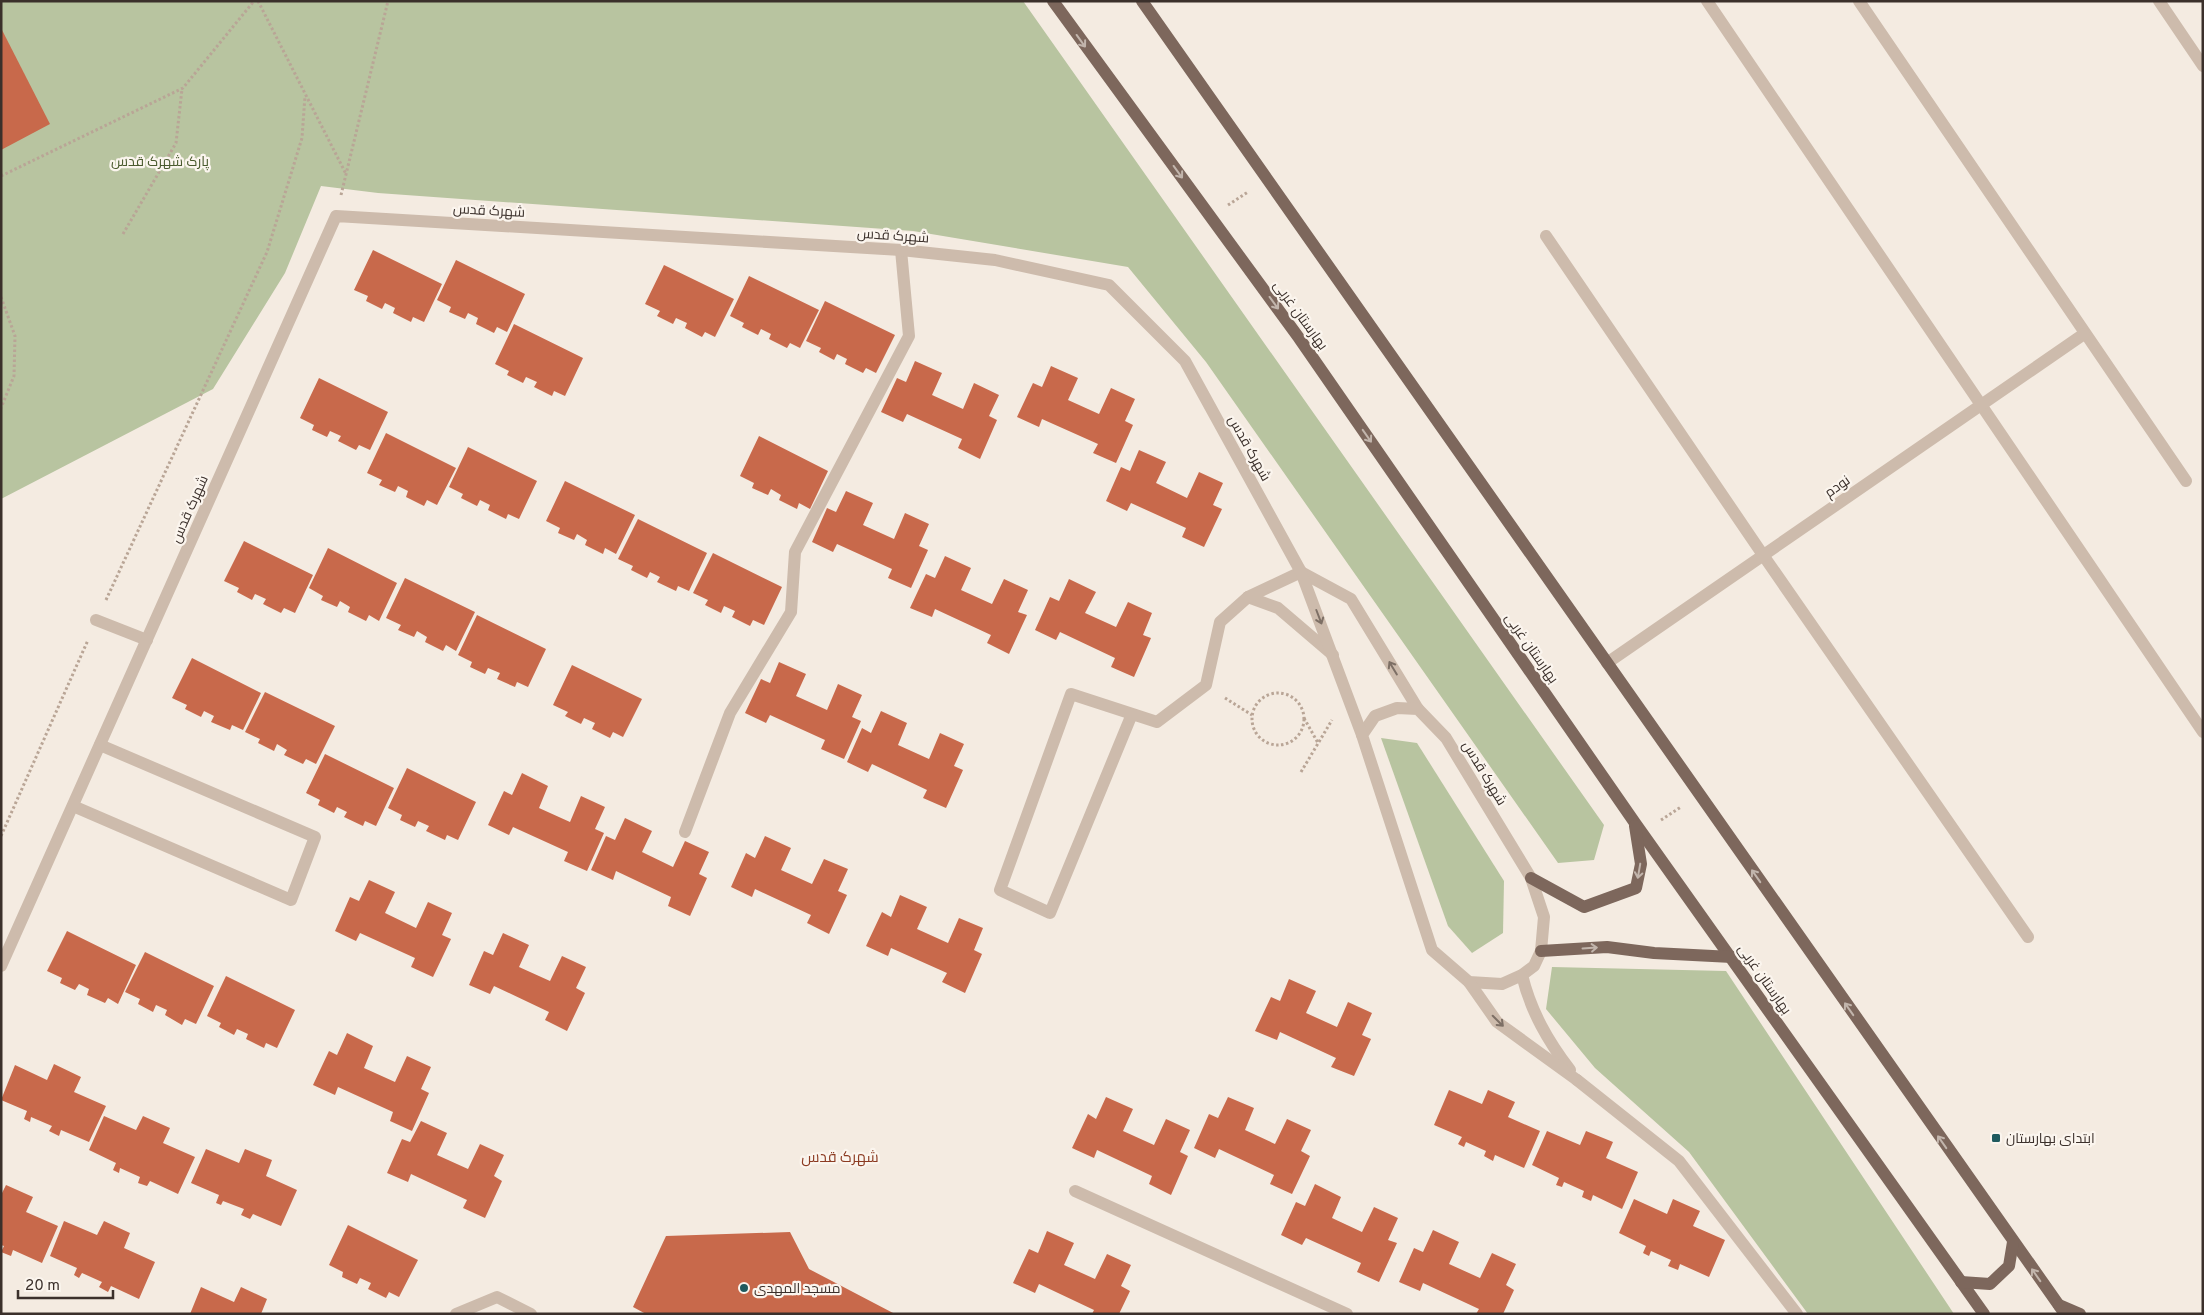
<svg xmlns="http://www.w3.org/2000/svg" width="2204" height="1315" viewBox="0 0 2204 1315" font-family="Overpass,Cairo,sans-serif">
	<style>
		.green { fill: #b8c4a0 }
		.building { fill: #c8694b }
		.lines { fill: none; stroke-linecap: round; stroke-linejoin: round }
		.path { stroke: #b9a596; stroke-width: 3; stroke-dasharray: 2.5 2.5; stroke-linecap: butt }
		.service { stroke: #cdbbac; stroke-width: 12 }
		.minor { stroke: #cdbbac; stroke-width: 12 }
		.tertiary { stroke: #cdbbac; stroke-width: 12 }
		.primary { stroke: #7d675c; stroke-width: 12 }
		.oneway { stroke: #c2b5ac }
		.oneway2 { stroke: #7d6f65 }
		.poi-dot { fill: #1f5a5e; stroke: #fbf5ee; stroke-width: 2 }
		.labels { text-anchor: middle; stroke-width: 4.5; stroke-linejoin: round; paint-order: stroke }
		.park-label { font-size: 14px; fill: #4a5a2e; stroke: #fbf5ee }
		.street-label { font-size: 14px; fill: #3b302b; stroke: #fbf5ee }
		.poi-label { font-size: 14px; fill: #3b302b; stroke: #fbf5ee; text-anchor: start }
		.neighbourhood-label { font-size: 15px; fill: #8c3b22; stroke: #fbf5ee }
	</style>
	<rect width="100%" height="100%" fill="#f4ebe1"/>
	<g class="green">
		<polygon points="1,1 1023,1 1604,825 1594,860 1558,863 1206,362 1128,267 913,231 378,193 321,186 285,273 213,389 1,499"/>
		<polygon points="1381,738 1417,743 1504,881 1503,933 1472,953 1448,926"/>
		<polygon points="1552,967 1726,971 1954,1314 1808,1314 1689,1152 1595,1068 1546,1009"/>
	</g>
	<g class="building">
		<polygon points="1,28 50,124 1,150"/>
		<polygon points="373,250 442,284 424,322 413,317 411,322 393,313 395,308 385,303 382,309 366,301 368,296 354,290"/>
		<polygon points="456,260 525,294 507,332 497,327 494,333 476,324 478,318 468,313 465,319 449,312 451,307 437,300"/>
		<polygon points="664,265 734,299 715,337 705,332 702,337 685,328 687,323 676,318 673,324 657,316 660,311 645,304"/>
		<polygon points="749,276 819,310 800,348 790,343 787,348 769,339 771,334 761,329 758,335 742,327 744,323 730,316"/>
		<polygon points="825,301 895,335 876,373 866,368 863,373 845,364 847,359 837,354 834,360 819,352 821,348 806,341"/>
		<polygon points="514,324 583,358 565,396 554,391 552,396 534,387 537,382 526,377 523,383 507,375 509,371 495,364"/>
		<polygon points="915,361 942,373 932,395 963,409 974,383 999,395 989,416 997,420 980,459 958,448 962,439 907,414 903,422 881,412 897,378 906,382"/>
		<polygon points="1051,366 1078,378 1068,400 1099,414 1111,388 1135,399 1125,421 1133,425 1116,463 1093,453 1098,444 1042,419 1039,427 1017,417 1033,383 1042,387"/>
		<polygon points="319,378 388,412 370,450 359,445 356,450 338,441 341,436 330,431 327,437 312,430 314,425 300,418"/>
		<polygon points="386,433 456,468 437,505 427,500 424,506 406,497 408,491 398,486 395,492 379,485 382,480 367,473"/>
		<polygon points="759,436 828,471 810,509 799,503 797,509 779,500 781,495 771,489 768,495 752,488 754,483 740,476"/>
		<polygon points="468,447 537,481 519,519 508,514 506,519 488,510 490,505 480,500 477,506 461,498 463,494 449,487"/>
		<polygon points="1139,450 1166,462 1156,483 1187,498 1199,472 1223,483 1213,505 1222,509 1204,547 1182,537 1186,528 1131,503 1127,511 1106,501 1121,467 1130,471"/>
		<polygon points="565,481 635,515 616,554 605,548 603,554 585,545 587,540 577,534 574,540 558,533 560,528 546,521"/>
		<polygon points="846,491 873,503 863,525 894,539 905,513 929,524 919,546 928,550 911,588 888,578 892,569 837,544 833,552 812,542 827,508 836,512"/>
		<polygon points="638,519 707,553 689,591 678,586 676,591 657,582 660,577 650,572 647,578 631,570 633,566 618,559"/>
		<polygon points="244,541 313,575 295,613 284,608 281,613 263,604 266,599 255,594 252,600 237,592 239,588 224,581"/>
		<polygon points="328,548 397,583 379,621 369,615 366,621 348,612 350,607 340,601 337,607 321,600 323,596 309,588"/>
		<polygon points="713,553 782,587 764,625 753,620 750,626 732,617 735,611 724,606 721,613 705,605 708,600 693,593"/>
		<polygon points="945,556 971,568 961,590 992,604 1004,579 1028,590 1018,612 1027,615 1009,654 987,643 991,635 935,609 932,617 910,608 926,574 935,578"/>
		<polygon points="405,578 475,612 456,651 446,645 443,651 425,642 427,637 417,631 414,637 398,630 401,625 386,618"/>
		<polygon points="1069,579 1096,592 1085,613 1116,627 1128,602 1152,613 1143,635 1151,638 1134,677 1111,667 1115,658 1060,632 1056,640 1035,630 1050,597 1059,601"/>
		<polygon points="477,615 546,649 528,687 517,682 515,687 497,679 500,673 488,668 485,674 470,667 472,662 458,655"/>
		<polygon points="192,658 261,693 243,730 232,725 230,730 211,722 214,716 204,711 201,717 185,709 187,705 172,698"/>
		<polygon points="779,662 806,674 796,696 827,710 838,684 862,695 852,717 861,721 844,759 821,749 825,740 770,715 766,723 745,713 761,679 770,683"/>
		<polygon points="572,665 642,699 623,737 613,732 610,738 592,729 595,723 584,718 581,724 565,716 568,712 553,705"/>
		<polygon points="265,692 335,726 316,764 306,759 303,764 284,755 287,750 277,744 274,751 258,743 260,739 245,732"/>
		<polygon points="881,711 907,723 898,745 929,759 940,733 964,744 954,766 963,770 946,808 923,798 927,790 872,764 868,772 847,762 862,728 871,733"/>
		<polygon points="325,754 394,788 376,826 365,821 363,826 344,817 347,812 337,807 334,813 318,805 320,800 306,793"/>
		<polygon points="407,768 476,802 458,840 447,835 445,840 426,831 429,826 418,821 415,827 400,820 402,815 388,808"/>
		<polygon points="522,773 548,786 539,808 570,822 581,796 605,807 595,829 604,833 587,871 564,861 568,852 513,827 509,835 488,825 504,791 512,795"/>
		<polygon points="625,818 652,831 642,852 673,867 685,841 709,852 699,874 707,878 690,916 668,906 671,897 616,871 613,880 591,870 606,836 615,840"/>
		<polygon points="765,836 791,848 781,870 812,884 824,859 848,869 838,891 847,895 829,934 807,923 811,915 755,889 752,897 731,887 746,853 755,858"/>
		<polygon points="369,880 395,892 385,913 416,928 428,902 452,913 442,935 451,939 433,977 411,967 415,958 360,933 356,941 335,931 350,897 359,901"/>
		<polygon points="900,895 927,907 917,929 948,943 959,918 983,928 974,950 982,954 965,993 942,982 947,973 891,948 888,956 866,946 882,912 891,917"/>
		<polygon points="67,931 136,965 118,1004 108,998 105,1003 87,995 89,989 79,984 75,990 60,983 62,978 47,971"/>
		<polygon points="503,933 529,945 519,967 550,981 562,956 586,967 576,988 585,993 567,1031 545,1020 549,1012 494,986 490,994 469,985 484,951 493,955"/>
		<polygon points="145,952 214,986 196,1024 185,1019 182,1025 165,1015 167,1010 156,1005 153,1012 138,1004 140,999 125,992"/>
		<polygon points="226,976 295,1010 277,1048 266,1043 264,1048 246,1039 248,1034 237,1029 234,1035 219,1027 221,1023 207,1016"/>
		<polygon points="1289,979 1316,991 1306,1013 1337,1027 1348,1002 1372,1013 1362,1035 1371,1039 1354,1076 1331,1067 1336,1058 1280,1032 1277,1040 1255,1031 1271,997 1280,1001"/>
		<polygon points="347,1033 373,1046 364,1068 395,1082 407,1056 431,1067 421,1089 429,1093 412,1131 390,1121 393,1112 338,1087 335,1095 313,1085 329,1051 337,1055"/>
		<polygon points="54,1064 81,1077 74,1092 106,1106 89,1142 61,1130 59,1136 49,1131 52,1126 31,1117 30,1122 24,1119 27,1111 1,1100 15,1065 47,1080"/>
		<polygon points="1449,1090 1482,1104 1488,1090 1515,1102 1508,1117 1540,1131 1524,1168 1495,1155 1493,1161 1484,1156 1486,1151 1466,1142 1464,1147 1458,1144 1462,1137 1434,1125"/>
		<polygon points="1106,1097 1133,1109 1123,1131 1154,1145 1166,1119 1190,1130 1180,1152 1188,1156 1171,1195 1149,1184 1152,1176 1097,1150 1094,1158 1072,1148 1088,1114 1096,1119"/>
		<polygon points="1228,1097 1254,1108 1245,1130 1275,1144 1287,1119 1311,1130 1301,1151 1310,1156 1292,1194 1270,1184 1274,1175 1219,1149 1215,1158 1194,1148 1209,1114 1218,1118"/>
		<polygon points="104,1116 136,1130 143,1116 170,1128 163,1143 195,1157 178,1194 150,1181 147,1186 138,1183 140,1177 120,1168 119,1173 113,1170 116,1163 89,1150"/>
		<polygon points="421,1121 447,1133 437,1155 468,1169 480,1144 504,1155 494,1176 502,1181 485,1218 463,1208 467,1200 411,1174 408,1182 387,1173 402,1139 410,1142"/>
		<polygon points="1547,1131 1580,1145 1586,1131 1613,1142 1606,1158 1638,1172 1622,1209 1593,1195 1591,1201 1582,1197 1584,1191 1564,1182 1562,1187 1556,1185 1559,1178 1532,1165"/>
		<polygon points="206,1149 239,1163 245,1149 272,1160 266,1176 297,1190 281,1226 253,1214 250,1219 241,1215 244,1209 223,1201 221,1205 216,1203 219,1195 191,1183"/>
		<polygon points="1315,1184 1341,1197 1332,1218 1362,1232 1374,1207 1398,1218 1388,1240 1397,1243 1379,1282 1357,1272 1361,1263 1306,1238 1302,1245 1281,1235 1296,1202 1305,1206"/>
		<polygon points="6,1185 33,1197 26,1212 58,1226 42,1263 13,1250 11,1256 1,1252 4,1246 1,1245 1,1195"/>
		<polygon points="1634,1199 1667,1214 1673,1199 1700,1211 1693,1226 1725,1240 1709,1277 1680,1264 1678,1270 1668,1266 1671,1260 1651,1251 1649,1256 1643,1253 1646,1246 1619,1233"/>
		<polygon points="64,1221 97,1235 104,1221 130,1233 124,1248 155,1262 139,1299 111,1286 108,1292 99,1287 102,1282 82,1273 79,1278 74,1275 77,1268 50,1256"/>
		<polygon points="348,1225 418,1260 399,1297 389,1292 386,1298 368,1289 371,1283 360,1278 357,1284 342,1277 343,1272 329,1265"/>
		<polygon points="1433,1230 1459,1242 1449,1264 1480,1278 1492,1253 1516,1264 1506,1285 1514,1290 1503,1314 1476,1314 1479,1309 1423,1283 1420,1291 1399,1282 1414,1248 1423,1252"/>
		<polygon points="1047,1231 1074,1243 1064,1265 1095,1279 1107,1254 1131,1265 1121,1286 1130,1291 1119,1314 1092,1314 1094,1310 1039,1284 1035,1293 1013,1283 1029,1249 1038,1253"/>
		<polygon points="790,1232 809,1269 895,1314 646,1314 633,1307 666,1236"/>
		<polygon points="201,1287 234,1302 241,1287 267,1299 261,1314 190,1314"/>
	</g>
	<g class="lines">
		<g class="path">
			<polyline points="258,1 346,174"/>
			<polyline points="1,176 183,88 254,1"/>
			<polyline points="341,195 388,1"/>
			<polyline points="1228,205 1248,192"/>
			<polyline points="123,234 176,143 182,89"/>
			<polyline points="1,297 15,336 14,376 1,408"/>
			<polyline points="106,600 267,252 302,138 305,96"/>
			<circle cx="1278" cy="719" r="26"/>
			<polyline points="1225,698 1252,715"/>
			<polyline points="1304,718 1318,743"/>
			<polyline points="1301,772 1332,720"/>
			<polyline points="1661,820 1681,807"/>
			<polyline points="1,836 88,640"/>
		</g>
		<g class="service">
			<polyline points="1248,597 1278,608 1333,655"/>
			<polyline points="96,620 147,640"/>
			<polyline points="1132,714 1050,913 1000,890 1071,694 1157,722 1206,685 1220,622 1248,597 1301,572"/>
			<polyline points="73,806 291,900 315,837 100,745"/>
		</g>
		<g class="minor">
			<polyline points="1707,1 2203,732"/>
			<polyline points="1859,1 2186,481"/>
			<polyline points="1546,236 1763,555 2028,937"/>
			<polyline points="1607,663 2084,334"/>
			<polyline points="685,832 730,713 791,612 795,552 909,336 901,250"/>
			<polyline points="1577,1080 1679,1161 1797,1314"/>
			<polyline points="1075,1191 1347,1314"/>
			<polyline points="456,1314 497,1297 531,1314"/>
		</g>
		<g class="tertiary">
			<polyline points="2159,1 2203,66"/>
			<polyline points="1301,572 1351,599 1418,709"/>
			<polygon points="1397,708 1418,709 1446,738 1531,878 1544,917 1541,951 1534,966 1522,975 1502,984 1469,982 1432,950 1362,735 1375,716"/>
			<polyline points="1,966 336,216 901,250 995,260 1109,285 1185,361 1301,572 1362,735"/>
			<path d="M1522,975C1531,1012 1548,1041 1570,1070"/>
			<polyline points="1469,982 1497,1022 1577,1080"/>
		</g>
		<g class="primary">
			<polyline points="1053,1 1299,338 1635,823 1984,1314"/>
			<polyline points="1142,1 2065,1314"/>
			<polyline points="1531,878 1584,907 1636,888 1641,864 1635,826"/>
			<polyline points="1541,951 1607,947 1654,953 1732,957"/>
			<polyline points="1961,1282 1990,1284 2009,1266 2013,1242"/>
			<polyline points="2059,1305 2080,1314"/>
		</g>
	</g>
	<defs><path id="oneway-shaft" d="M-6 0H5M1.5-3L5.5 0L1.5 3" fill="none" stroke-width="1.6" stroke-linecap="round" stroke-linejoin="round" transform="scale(1.25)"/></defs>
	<g class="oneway">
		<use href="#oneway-shaft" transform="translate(1081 41) rotate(54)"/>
		<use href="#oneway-shaft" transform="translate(1178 172) rotate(54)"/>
		<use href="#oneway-shaft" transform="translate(1274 303) rotate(54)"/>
		<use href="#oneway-shaft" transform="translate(1367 436) rotate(55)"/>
		<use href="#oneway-shaft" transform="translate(1639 871) rotate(100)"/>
		<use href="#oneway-shaft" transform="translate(1756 876) rotate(-125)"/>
		<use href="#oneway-shaft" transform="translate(1590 948) rotate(-4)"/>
		<use href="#oneway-shaft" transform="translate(1849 1009) rotate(-125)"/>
		<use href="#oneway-shaft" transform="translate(1942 1142) rotate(-125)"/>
		<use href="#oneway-shaft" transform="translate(2036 1275) rotate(-125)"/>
	</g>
	<g class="oneway2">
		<use href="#oneway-shaft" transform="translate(1319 617) rotate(69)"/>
		<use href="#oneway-shaft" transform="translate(1393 668) rotate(-121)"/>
		<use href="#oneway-shaft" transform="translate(1498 1021) rotate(45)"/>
	</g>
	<g class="poi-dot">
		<rect x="1991" y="1133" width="10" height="10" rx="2.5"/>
		<circle cx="744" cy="1288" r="5"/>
	</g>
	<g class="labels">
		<g class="park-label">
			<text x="160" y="166">پارک شهرک قدس</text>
		</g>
		<g class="street-label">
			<text transform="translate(489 210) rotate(3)" y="5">شهرک قدس</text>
			<text transform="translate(893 235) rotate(4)" y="5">شهرک قدس</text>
			<text transform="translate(1301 315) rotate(54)" y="5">بهارستان غربی</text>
			<text transform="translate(1250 448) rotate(61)" y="5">شهرک قدس</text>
			<text transform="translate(1837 486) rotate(-35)" y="5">نودم</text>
			<text transform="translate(189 509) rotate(-66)" y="5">شهرک قدس</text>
			<text transform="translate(1532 648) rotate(55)" y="5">بهارستان غربی</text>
			<text transform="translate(1485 773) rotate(59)" y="5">شهرک قدس</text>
			<text transform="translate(1765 979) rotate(55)" y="5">بهارستان غربی</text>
		</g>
		<g class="poi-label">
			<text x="2006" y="1143">ابتدای بهارستان</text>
			<text x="754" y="1293">مسجد المهدی</text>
		</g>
		<g class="neighbourhood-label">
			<text x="840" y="1162">شهرک قدس</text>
		</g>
	</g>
	<rect width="2204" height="1315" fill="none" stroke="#3b302b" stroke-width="5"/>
	<path d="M18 1290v8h95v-8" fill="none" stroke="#3b302b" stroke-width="2.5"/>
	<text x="25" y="1290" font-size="15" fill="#3b302b" stroke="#fbf5ee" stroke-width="4" paint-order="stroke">20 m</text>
</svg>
